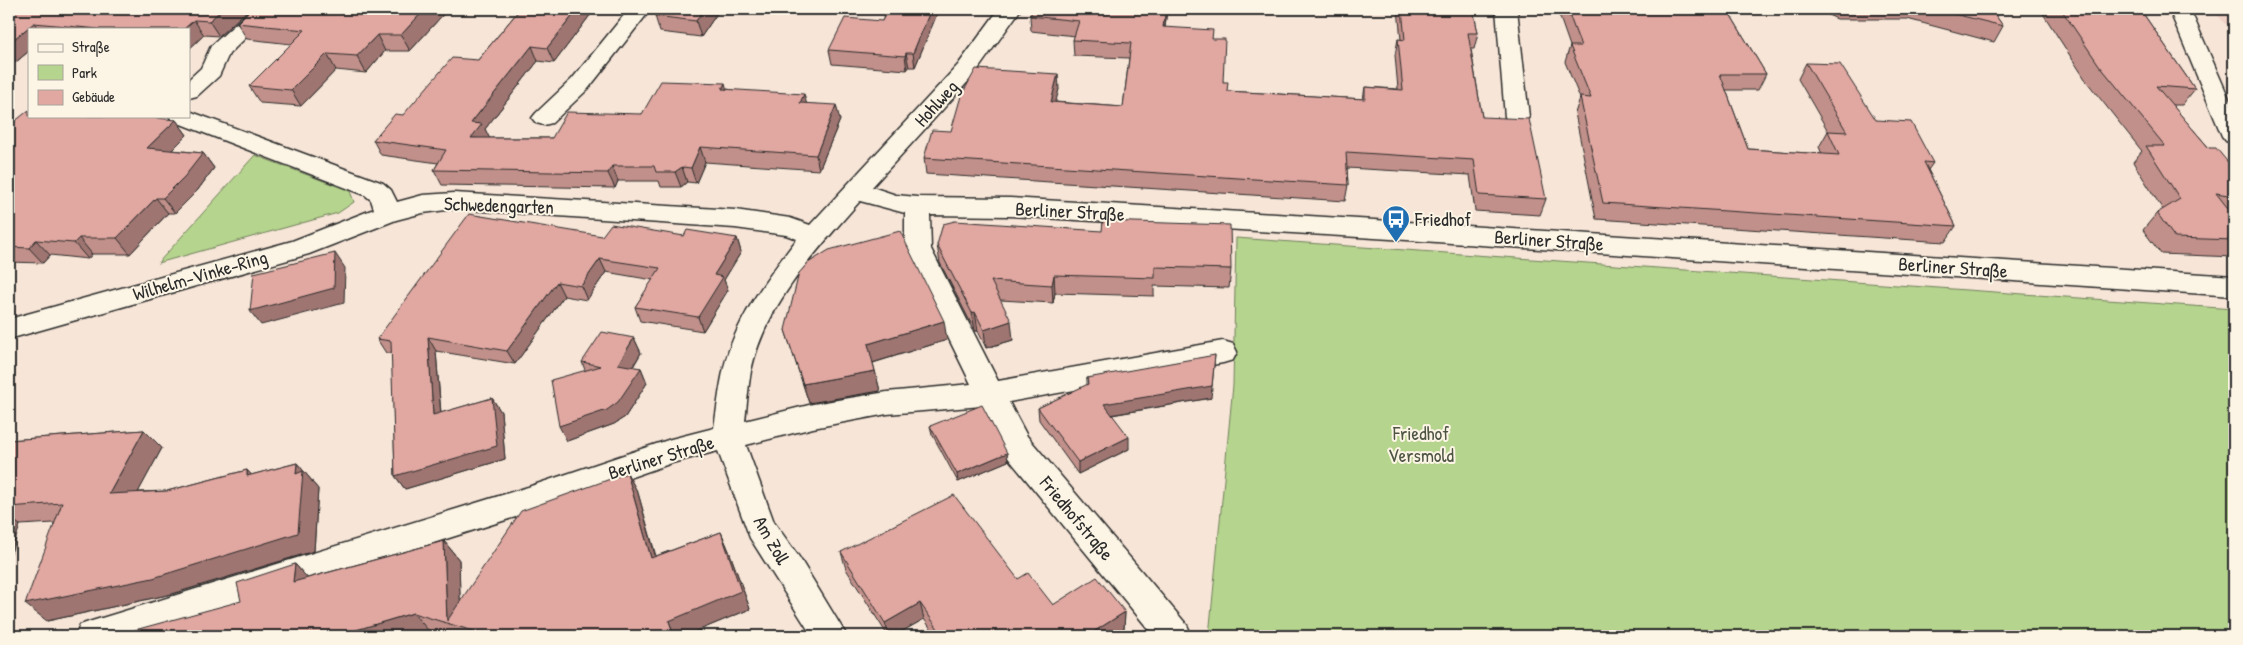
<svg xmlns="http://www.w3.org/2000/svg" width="2243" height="645" viewBox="0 0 2243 645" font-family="'Patrick Hand',sans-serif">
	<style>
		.built { fill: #f0d2c7 }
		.green { fill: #b5d48d; stroke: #70805c }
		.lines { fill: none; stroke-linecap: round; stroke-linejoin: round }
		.minor-casing { stroke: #2b2b2b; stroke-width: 3 }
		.minor { fill: #fcf5e5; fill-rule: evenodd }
		.wall { fill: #c2908a; stroke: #2b2b2b }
		.shaded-wall { fill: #9e7571; stroke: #2b2b2b }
		.building { fill: #e1a7a1; stroke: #2b2b2b }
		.labels { text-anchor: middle; stroke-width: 4; stroke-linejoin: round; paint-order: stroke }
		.street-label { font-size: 19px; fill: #2b2b2b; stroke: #fcf5e5 }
		.poi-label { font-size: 19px; fill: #2b2b2b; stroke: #fcf5e5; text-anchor: start }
		.park-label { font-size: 19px; fill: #4e5544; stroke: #fcf5e5 }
	</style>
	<rect width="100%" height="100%" fill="#f7e5d7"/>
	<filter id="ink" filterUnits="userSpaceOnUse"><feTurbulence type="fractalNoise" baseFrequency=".02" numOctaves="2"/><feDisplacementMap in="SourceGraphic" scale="10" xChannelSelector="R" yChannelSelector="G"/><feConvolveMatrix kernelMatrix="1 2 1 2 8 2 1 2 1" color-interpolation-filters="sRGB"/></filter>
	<g filter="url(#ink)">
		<polygon class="built" points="2213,9 2234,9 2234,25 2225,24"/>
		<g class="green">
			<polygon points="255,155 350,191 354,202 338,213 158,263"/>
			<polygon points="1236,238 2234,309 2234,636 1209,636 1233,385"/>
		</g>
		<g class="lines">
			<g class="minor-casing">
				<g id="minor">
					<polygon points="252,9 275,9 229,54 219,76 197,96 189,98 189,79 201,68 211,46"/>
					<polygon points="629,9 651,9 588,89 552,123 544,125 536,123 532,118 536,113 572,79"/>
					<path d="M999,9H1021L974,75L872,187L896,195L917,197L1010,198L1407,222L2234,276V296L1407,240L1010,216L930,215L931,249L998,381L1223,341L1233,344L1237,352L1233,360L1223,363L1009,402L1027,436L1187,625L1192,636H1154L1005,454L982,406L887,414L813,428L746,445L774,522L799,557L847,636H812L750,538L718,451L672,463L528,513L140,636H75L80,625L92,621L528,487L671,439L714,428C717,409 719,390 723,372C733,323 767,278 797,239L786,235L735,228L454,209L423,213L396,220L309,254L9,339V319L292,241L374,209L371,200L365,195L173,121L169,116H189V111L383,183L391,190L397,202L423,195L454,193L735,210L790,218L810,225L958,65ZM860,201L905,213V249L971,384L887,392L813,404L745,421C747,404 748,387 751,371C765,305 817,250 860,201Z"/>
					<polygon points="1496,9 1517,9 1529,117 1525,122 1517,124 1509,122 1505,117"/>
					<polygon points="2169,9 2190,9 2234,110 2234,144 2226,141 2222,136"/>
				</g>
			</g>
			<use href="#minor" class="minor"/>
		</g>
		<g class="wall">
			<polygon points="9,9 249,9 219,36 204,35 189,49 189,29 29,29 29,51 16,62 9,61"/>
			<polygon points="448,9 410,51 385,51 366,73 336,70 301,106 260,103 249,86 291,44 247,39 237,23"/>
			<polygon points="520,9 593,9 594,10 554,63 538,61 485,129 489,138 552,138 642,114 727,89 806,103 840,120 819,170 705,162 696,183 687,182 681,187 661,187 659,181 618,181 615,188 442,185 434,170 438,163 381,155 373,140 403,115 478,60"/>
			<polygon points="661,9 720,9 701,37 660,32 655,16"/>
			<polygon points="888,9 939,9 915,67 909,67 907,70 832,64 829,50 882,21"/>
			<polygon points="1033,9 1167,9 1165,28 1213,39 1223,82 1227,91 1363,99 1365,87 1398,89 1395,55 1398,39 1401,40 1398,9 1473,9 1478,33 1474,49 1471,49 1482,117 1546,199 1540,215 1475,211 1470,175 1347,168 1348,185 1345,201 926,174 924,158 951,131 1059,89 1055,102 1123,107 1129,58 1074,56 1073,40 1075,36 1031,31 1030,16"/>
			<polygon points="1557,9 1727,9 1766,74 1758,90 1726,90 1748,149 1822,154 1819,147 1828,131 1798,79 1806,63 1876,120 1933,163 1928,170 1956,226 1945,242 1596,219 1575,113 1580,98 1565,62 1570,46"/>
			<polygon points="1815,9 1991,9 2003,26 1994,42 1907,19 1837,19"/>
			<polygon points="2040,9 2140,9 2195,89 2182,105 2172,105 2209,148 2231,166 2234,166 2234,257 2161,254 2143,230 2157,213 2163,210 2133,162 2142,151 2087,82"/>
			<polygon points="176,120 187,135 172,150 203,153 214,168 197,191 175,213 168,213 130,254 92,254 88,259 50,255 43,263 9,262 9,126"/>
			<polygon points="602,236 684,236 737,238 741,252 724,280 728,290 703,331 640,321 635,307 653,280 606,272 587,300 564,296 515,364 436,351 441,413 492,398 501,412 505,459 405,489 395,476 392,353 386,353 377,339"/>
			<polygon points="937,245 1231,269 1229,288 1154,286 1154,296 1055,293 1053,303 1000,300 1013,340 986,348 978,331 975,331 940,263"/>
			<polygon points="785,330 947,340 873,363 880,391 809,403"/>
			<polygon points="634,338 641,353 633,367 641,368 647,383 625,417 614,424 567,441 585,370 582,362"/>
			<polygon points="1087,378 1211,398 1112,415 1129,449 1078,474 1039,420 1038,408 1087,385"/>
			<polygon points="930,426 1007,453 1008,461 958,482 932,434"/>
			<polygon points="144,430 162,448 138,492 167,491 247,470 251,475 297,463 312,481 312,482 318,489 314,551 172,594 47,621 54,523 20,525 9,559 9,440"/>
			<polygon points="627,473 638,493 656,556 721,532 729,551 750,609 685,636 447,636 429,631 241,601 295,564 307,578 444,541 459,560 460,601"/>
			<polygon points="841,552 1018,579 1053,605 1125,612 1124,628 1112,636 936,636 924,619 894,636 888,636 846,569"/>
		</g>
		<g class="shaded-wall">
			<polygon points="223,9 249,9 219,36 209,21"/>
			<polygon points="425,9 448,9 410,51 401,35"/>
			<polygon points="578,9 593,9 594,10 554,63 547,48"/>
			<polygon points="704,9 720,9 701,37 696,21"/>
			<polygon points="931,9 939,9 915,67 913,53"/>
			<polygon points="1166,9 1167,9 1163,43 1163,27"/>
			<polygon points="194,20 204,35 189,49 189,29 184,29"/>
			<polygon points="34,23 39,29 29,29 29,51 16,62 9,53 9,43"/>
			<polygon points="377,35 385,51 366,73 357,56"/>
			<polygon points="532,46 538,61 485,129 490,139 471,138 471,123"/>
			<polygon points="906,53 909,67 907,70 905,56"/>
			<polygon points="327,54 336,70 301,106 291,90"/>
			<polygon points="1058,74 1059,89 1052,117 1051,102"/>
			<polygon points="725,83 729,98 722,89"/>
			<polygon points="804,94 808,109 800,103"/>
			<polygon points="836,105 840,120 819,170 816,155"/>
			<polygon points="176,120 187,135 159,163 147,148"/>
			<polygon points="700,147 705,162 696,183 691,168"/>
			<polygon points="203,153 214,168 197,191 175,213 163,198"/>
			<polygon points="612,166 618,181 615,188 608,173"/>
			<polygon points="682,167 687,182 681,187 675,172"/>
			<polygon points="156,198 168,213 130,254 117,238"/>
			<polygon points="79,238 92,254 88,259 74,243"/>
			<polygon points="737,238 741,252 724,280 728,290 703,331 698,317 714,275"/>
			<polygon points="36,240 50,255 43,263 29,248"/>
			<polygon points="335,253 345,268 344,303 261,325 250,311"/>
			<polygon points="600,259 606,272 587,300 581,286"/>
			<polygon points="1054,275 1055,293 1053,303 1052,285"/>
			<polygon points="557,282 564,296 515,364 507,351"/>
			<polygon points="975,312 978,331 975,331 972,313"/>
			<polygon points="944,321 947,340 872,363 868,344"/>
			<polygon points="1011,321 1013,340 986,348 984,330"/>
			<polygon points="428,337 436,351 442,429 433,415"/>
			<polygon points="634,338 641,353 625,379 618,364"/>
			<polygon points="1215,355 1211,398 1104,416 1104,404"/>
			<polygon points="641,368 647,383 625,417 614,424 567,441 559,426"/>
			<polygon points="875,371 880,391 809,403 803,384"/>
			<polygon points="492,398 501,412 505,459 405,489 395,476"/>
			<polygon points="144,430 162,448 128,511 109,494"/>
			<polygon points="1129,437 1129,449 1078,474 1078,462"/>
			<polygon points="1007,453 1008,461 958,482 957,474"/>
			<polygon points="297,463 312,481 312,482 318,489 314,551 172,594 47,621 25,604 296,474"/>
			<polygon points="247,470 264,488 247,476"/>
			<polygon points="627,473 638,493 661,577 651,558"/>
			<polygon points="9,517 20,525 9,559"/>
			<polygon points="721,532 729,551 750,609 685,636 674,636 669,621"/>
			<polygon points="444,541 459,560 461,627 447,621"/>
			<polygon points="295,564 312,583 293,582"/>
			<polygon points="920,603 924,619 894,636 889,636 885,623"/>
			<polygon points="1125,612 1124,628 1112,636 1087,636"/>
			<polygon points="413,613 429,631 411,636 336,636"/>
		</g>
		<g class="building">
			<polygon points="9,9 223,9 209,21 194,20 184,29 99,29 34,23 9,43"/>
			<polygon points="251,9 425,9 401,35 377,35 357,56 327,54 291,90 249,86 305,30 237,23"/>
			<polygon points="520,9 578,9 547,48 532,46 471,123 482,124 471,138 552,138 567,112 642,114 661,81 725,83 722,89 804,94 800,103 836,105 816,155 700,147 691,168 682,167 675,172 656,172 654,166 612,166 608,173 434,170 446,150 373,140 395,114 403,115 452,58 478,60"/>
			<polygon points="661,9 704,9 696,21 655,16"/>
			<polygon points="888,9 931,9 913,53 906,53 905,56 829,50 845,18 882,21"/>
			<polygon points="1033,9 1166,9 1163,27 1213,30 1212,39 1225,39 1223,82 1228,82 1227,91 1365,99 1365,87 1403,90 1398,39 1405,40 1402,9 1473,9 1478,33 1468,33 1482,117 1529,119 1546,199 1479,195 1474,160 1346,152 1348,185 924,158 932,130 951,131 961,96 976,69 1058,74 1051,102 1123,107 1131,43 1073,40 1079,21 1030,16"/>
			<polygon points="1567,9 1727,9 1766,74 1720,74 1748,149 1839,155 1828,131 1847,132 1806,63 1840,64 1876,120 1911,122 1933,163 1924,162 1956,226 1603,203 1580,97 1591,98 1570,46 1581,46"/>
			<polygon points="1934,9 1991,9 2003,26"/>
			<polygon points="2061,9 2140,9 2195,89 2156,86 2209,148 2216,148 2231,166 2234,166 2234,196 2216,193 2234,216 2234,240 2175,238 2157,213 2180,199 2146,146 2165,146 2099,65"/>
			<polygon points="29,110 29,116 139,116 176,120 147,148 203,153 185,176 163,198 156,198 117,238 79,238 74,243 36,240 29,248 9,247 9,126"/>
			<polygon points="469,214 602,236 611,224 684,236 687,230 737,238 714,275 723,277 698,317 635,307 660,268 600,259 581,286 557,282 507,351 428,337 433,415 492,398 497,446 395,476 391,341 377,339"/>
			<polygon points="955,221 1102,231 1103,221 1230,225 1231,269 1155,267 1155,278 1054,275 1052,285 991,281 1011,321 984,330 975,312 972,313 937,245 943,224"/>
			<polygon points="900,231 944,321 868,344 875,371 803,384 785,330 799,273 808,263 829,250"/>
			<polygon points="335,253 334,288 250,311 254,273"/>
			<polygon points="602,332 634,338 618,364 641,368 618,402 607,410 559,426 551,380 601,366 582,362"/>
			<polygon points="1215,355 1212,386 1104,404 1129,437 1078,462 1038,408 1088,384 1087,378"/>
			<polygon points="982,405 1007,453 957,474 930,426"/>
			<polygon points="144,430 109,494 167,491 247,470 247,476 297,463 296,474 303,471 298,533 153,578 25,604 62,503 9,507 9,440"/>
			<polygon points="627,473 651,558 721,532 741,591 669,621 674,636 490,636 413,613 336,636 113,636 241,601 237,583 295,564 293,582 444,541 447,621 521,511"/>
			<polygon points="954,495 1018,579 1028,573 1053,605 1097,577 1125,612 1087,636 943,636 920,603 885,623 841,552"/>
		</g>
	</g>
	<defs>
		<g id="bus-pin" transform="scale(1.4375)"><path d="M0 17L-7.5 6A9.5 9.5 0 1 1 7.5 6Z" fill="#1f6fb2" stroke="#fcf5e5"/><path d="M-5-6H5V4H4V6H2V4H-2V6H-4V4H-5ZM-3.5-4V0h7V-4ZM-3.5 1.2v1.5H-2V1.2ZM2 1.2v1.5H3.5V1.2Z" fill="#fff"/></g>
	</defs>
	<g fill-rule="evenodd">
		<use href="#bus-pin" x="1396" y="219"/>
	</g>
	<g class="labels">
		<g class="street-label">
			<text transform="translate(936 103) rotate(-48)" y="7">Hohlweg</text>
			<text transform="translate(499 205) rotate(2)" y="7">Schwedengarten</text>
			<text transform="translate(1070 211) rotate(3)" y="7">Berliner Straße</text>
			<text transform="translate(1549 240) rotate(4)" y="7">Berliner Straße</text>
			<text transform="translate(1953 267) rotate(4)" y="7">Berliner Straße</text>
			<text transform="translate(200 275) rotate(-16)" y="7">Wilhelm-Vinke-Ring</text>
			<text transform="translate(661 457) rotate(-17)" y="7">Berliner Straße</text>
			<text transform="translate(1077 518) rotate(50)" y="7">Friedhofstraße</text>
			<text transform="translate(772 540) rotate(60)" y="7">Am Zoll</text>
		</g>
		<g class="poi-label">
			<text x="1415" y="226">Friedhof</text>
		</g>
		<g class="park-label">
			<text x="1421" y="440">Friedhof<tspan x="1421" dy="22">Versmold</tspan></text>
		</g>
	</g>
	<rect width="2243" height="645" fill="none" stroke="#fcf5e5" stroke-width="30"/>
	<rect x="15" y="15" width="2213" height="615" fill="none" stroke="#2b2b2b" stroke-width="2" filter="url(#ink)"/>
	<rect x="28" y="28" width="162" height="90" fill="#fcf5e5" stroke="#a8a49b"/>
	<rect x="38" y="44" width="25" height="8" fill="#fcf5e5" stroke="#a8a49b"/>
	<text x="72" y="52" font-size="15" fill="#2b2b2b">Straße</text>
	<rect x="38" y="65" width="25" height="15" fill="#b5d48d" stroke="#a8a49b"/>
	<text x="72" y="78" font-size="15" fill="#2b2b2b">Park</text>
	<rect x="38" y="90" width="25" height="15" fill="#e1a7a1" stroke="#a8a49b"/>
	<text x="72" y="102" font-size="15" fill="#2b2b2b">Gebäude</text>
</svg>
